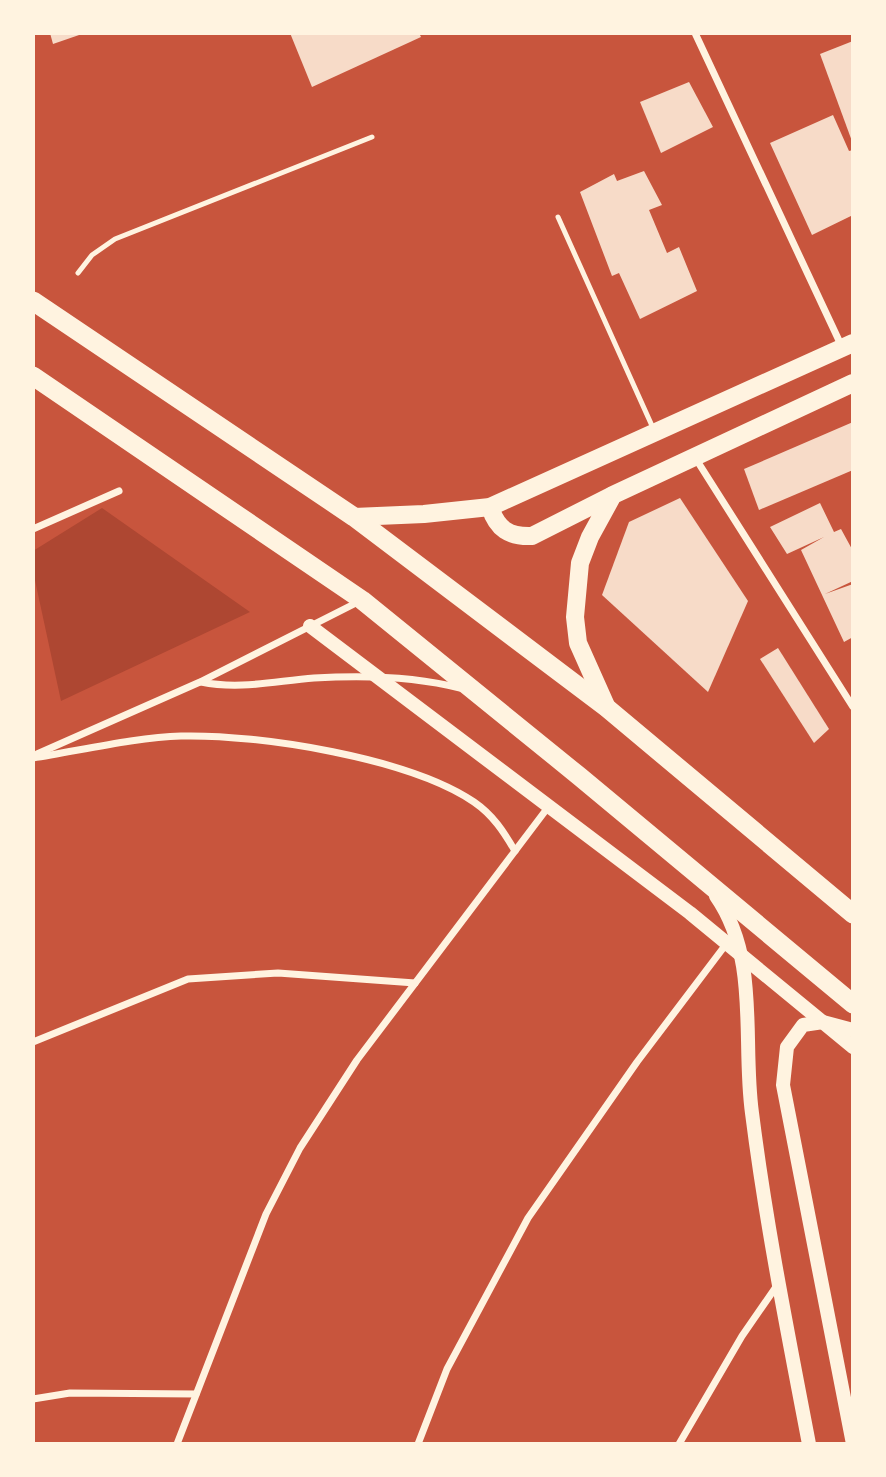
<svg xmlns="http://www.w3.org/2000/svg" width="886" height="1477" viewBox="0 0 886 1477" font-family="'Exo 2',sans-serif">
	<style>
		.green { fill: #ae4732 }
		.building { fill: #f7dbc8 }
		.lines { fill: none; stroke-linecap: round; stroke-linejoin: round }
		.service { stroke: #fff3e0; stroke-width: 5 }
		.minor { stroke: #fff3e0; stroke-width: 7 }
		.secondary { stroke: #fff3e0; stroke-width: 14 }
		.primary { stroke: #fff3e0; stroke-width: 18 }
		.trunk { stroke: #fff3e0; stroke-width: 19 }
	</style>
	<rect width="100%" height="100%" fill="#c8553d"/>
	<polygon class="green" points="102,508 250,612 61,701 33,571 33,551"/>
	<g class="building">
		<polygon points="50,33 82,33 82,34 53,44"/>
		<polygon points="290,33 419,33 421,37 312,87"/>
		<polygon points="853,41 853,144 820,54"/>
		<polygon points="689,82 713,127 661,153 640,102"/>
		<polygon points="833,115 849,151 853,150 853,215 812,235 770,143"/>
		<polygon points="644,171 662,205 649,210 667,253 679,247 697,291 640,319 619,273 612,276 580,192 614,174 617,181"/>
		<polygon points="853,422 853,470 759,510 744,469"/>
		<polygon points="680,498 748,601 708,692 602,595 629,522"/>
		<polygon points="820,503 834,532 841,529 853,551 853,581 825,594 853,584 853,637 844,642 801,550 824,537 787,554 770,527"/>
		<polygon points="778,648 829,729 814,743 760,659"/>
	</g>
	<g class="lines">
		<g class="service">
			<polyline points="558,217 653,428"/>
			<polyline points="78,273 92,255 115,239 372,137"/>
		</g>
		<g class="minor">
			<polyline points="695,33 842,347"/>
			<polyline points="696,459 853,707"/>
			<polyline points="33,529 119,491"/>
			<path d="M201,682C240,690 275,681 314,678C363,675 413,676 460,688"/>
			<polyline points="37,754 200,682 358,602"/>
			<path d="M33,758C78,751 137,737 181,736C260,734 409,758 474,802C493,815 504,832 515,851"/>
			<polyline points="33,1042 188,979 278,973 415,983"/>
			<polyline points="33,1399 70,1393 196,1394"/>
			<polyline points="177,1444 266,1214 300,1148 357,1060 549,806"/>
			<polyline points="418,1444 447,1369 528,1218 637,1062 727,943"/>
			<polyline points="679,1444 742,1336 778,1284"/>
		</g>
		<g class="secondary">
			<polyline points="310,626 690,913 853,1047"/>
			<path d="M716,896C760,959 742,1041 752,1113C766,1224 788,1334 809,1444"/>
			<polyline points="853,1444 783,1085 787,1047 803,1025 823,1022 853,1030"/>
		</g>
		<g class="primary">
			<path d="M490,507C497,529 509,537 532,536L611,496"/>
			<polyline points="354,517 424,514 490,507 853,343"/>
			<polyline points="607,708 578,643 575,617 580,563 590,537 613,495 853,383"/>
		</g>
		<g class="trunk">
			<polyline points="33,301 354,517 607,708 853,914"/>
			<polyline points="33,376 362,600 579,776 853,1004"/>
		</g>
	</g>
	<rect width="886" height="1477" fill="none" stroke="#fff3e0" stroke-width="70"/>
</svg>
